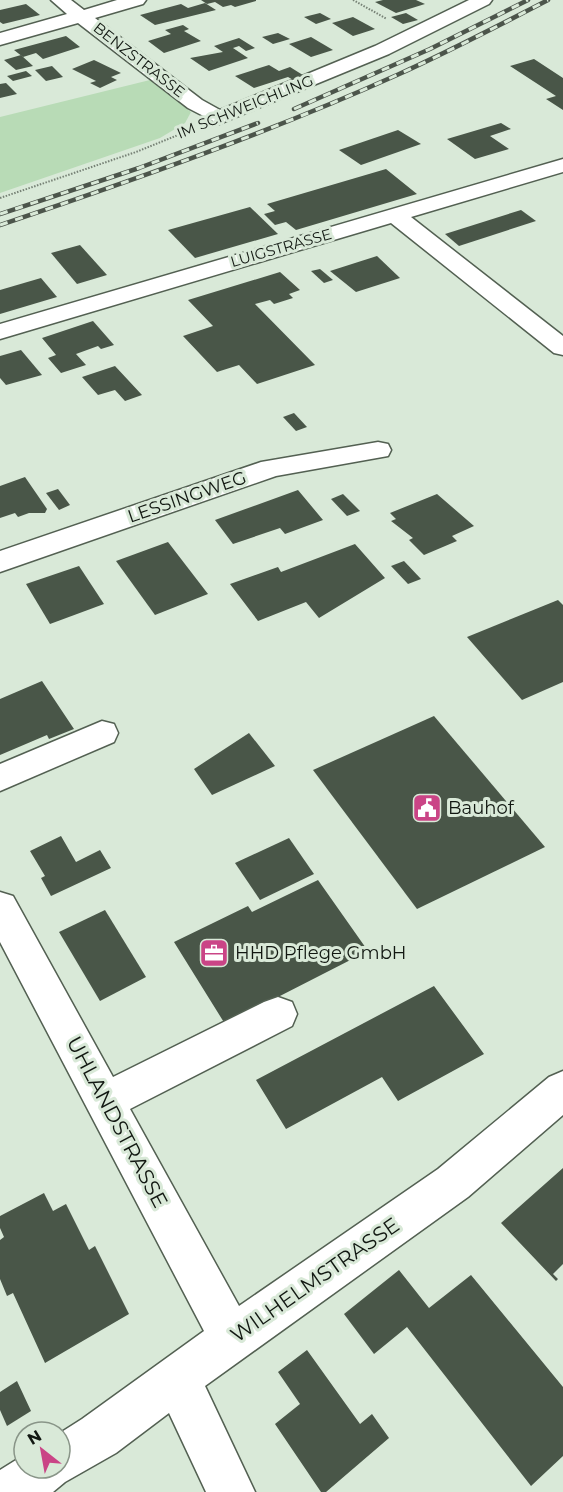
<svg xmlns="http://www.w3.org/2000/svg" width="563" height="1492" viewBox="0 0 563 1492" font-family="Montserrat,sans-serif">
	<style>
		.green { fill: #b8dbb6 }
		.building { fill: #495648 }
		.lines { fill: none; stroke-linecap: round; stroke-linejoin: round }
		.minor-casing { stroke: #536052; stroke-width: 3 }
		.path { stroke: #778276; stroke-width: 2; stroke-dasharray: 1.5 1.5; stroke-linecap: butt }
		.minor { fill: #fff; fill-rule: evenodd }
		.rail-casing { stroke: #4c554b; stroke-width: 4.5 }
		.rail { stroke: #d9e9d8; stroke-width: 3; stroke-dasharray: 8; stroke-linecap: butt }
		.labels { text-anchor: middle; stroke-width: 6; stroke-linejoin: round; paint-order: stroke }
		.far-street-label { font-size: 15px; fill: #111711; stroke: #d9e9d8 }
		.street-label { font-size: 18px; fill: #111711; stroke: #d9e9d8 }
		.poi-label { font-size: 18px; fill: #111711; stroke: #d9e9d8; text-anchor: start }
		.near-street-label { font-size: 21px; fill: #111711; stroke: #d9e9d8 }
	</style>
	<rect width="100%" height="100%" fill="#d9e9d8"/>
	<polygon class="green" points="150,80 191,112 185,123 160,138 0,193 0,117"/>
	<g class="building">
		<polygon points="201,0 256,0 256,1 235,7 231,5 223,7 215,2 207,4"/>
		<polygon points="383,0 416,0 425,4 396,13 375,2"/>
		<polygon points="205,3 216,10 155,25 140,15 181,4 188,8"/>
		<polygon points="26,4 40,15 3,24 0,22 0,10"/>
		<polygon points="320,13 331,19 316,24 304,17"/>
		<polygon points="406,13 418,20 403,24 391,17"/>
		<polygon points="353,17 375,29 353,36 332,23"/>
		<polygon points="183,25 189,29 184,31 201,41 164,53 148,41 171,34 165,30"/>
		<polygon points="278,33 290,39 273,44 262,37"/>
		<polygon points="66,36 80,47 43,59 36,53 23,57 14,50"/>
		<polygon points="311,37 333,50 311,57 289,44"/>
		<polygon points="239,38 255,48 246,51 239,46 233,48 248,58 209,71 190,58 223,52 214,46"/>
		<polygon points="21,55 33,66 16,70 4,60"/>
		<polygon points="534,59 563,78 563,110 546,99 556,96 510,66"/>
		<polygon points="94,60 121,73 111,77 117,80 100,88 90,83 96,81 72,69"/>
		<polygon points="269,65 279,71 290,67 306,77 295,81 288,77 254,88 235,76"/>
		<polygon points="52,66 63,77 46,81 35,70"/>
		<polygon points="26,71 32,76 13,81 7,76"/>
		<polygon points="6,83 17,94 0,98 0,84"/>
		<polygon points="501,123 511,129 490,136 509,149 475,159 447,139"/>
		<polygon points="398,130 421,144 361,165 339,150"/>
		<polygon points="386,169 417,194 296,230 286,222 275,225 264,214 275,211 267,204"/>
		<polygon points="250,207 278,234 195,258 168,230"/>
		<polygon points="521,210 536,221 459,246 445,234"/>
		<polygon points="80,245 107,275 77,284 51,253"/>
		<polygon points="377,256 400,278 356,292 330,271"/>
		<polygon points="320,269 333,280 324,283 311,271"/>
		<polygon points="280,272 300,290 289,294 293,298 274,304 270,300 255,304 315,365 257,384 239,365 217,372 183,336 213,326 188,300"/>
		<polygon points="41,278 57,297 0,314 0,290"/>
		<polygon points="93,321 114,345 101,349 98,346 76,354 86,365 61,373 48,358 56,355 42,338"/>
		<polygon points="21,350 42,375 6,385 0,378 0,356"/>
		<polygon points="115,366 142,395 125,401 115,390 98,395 82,377"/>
		<polygon points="294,413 307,427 296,431 283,417"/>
		<polygon points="25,477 47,509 45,513 29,513 18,517 15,513 0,518 0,486"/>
		<polygon points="58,489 70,505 59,510 46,493"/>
		<polygon points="298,490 323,520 285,534 280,528 233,544 215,520"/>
		<polygon points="343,494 360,511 347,516 331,499"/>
		<polygon points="437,494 474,526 452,536 457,541 424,555 409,540 413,538 391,521 396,519 390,513"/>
		<polygon points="168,542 208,594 155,615 116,561"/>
		<polygon points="355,544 385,578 319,618 306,602 258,621 230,584 278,567 281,572"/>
		<polygon points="404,561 421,579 408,584 391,566"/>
		<polygon points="79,566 104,604 50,624 26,584"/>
		<polygon points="558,600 563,605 563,682 522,700 467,637"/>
		<polygon points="42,681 74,729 49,739 47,735 0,755 0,699"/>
		<polygon points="434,716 545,847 417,909 313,770"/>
		<polygon points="249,733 275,766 212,795 194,769"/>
		<polygon points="61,836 76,862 100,850 111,868 51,896 41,878 45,876 30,851"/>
		<polygon points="289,838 314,874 260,900 235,863"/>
		<polygon points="318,880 368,951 225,1024 174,942 248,906 252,912"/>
		<polygon points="105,910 146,977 100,1001 59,932"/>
		<polygon points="434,986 484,1054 398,1101 382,1077 286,1129 256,1080"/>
		<polygon points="563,1168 563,1264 553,1274 558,1279 556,1281 501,1223"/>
		<polygon points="44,1193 53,1211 66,1204 89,1250 95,1246 129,1314 45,1363 13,1293 7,1296 0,1279 0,1240 4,1237 0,1228 0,1216"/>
		<polygon points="399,1270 429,1308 471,1275 563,1387 563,1456 531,1486 407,1327 374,1354 344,1314"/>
		<polygon points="307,1350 360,1424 372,1414 389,1438 326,1492 321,1492 275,1424 300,1404 278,1372"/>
		<polygon points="17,1381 31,1411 7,1426 0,1410 0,1392"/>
	</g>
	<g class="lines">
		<g class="minor-casing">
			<g id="minor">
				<polygon points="51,0 71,0 84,10 117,0 146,0 143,4 95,18 202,100 220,110 375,46 469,0 492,0 489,4 389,54 219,124 188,108 78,23 0,45 0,33 67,14"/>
				<polygon points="563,159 563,172 411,217 563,336 563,355 554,353 391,223 0,339 0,324"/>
				<polygon points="378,442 388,444 391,450 388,456 276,476 0,572 0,551 261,462"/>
				<polygon points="102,721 114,724 118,733 114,742 0,791 0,764"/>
				<polygon points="0,892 13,896 113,1077 264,1002 278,997 292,1002 297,1014 292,1026 130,1109 239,1306 438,1169 549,1077 563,1071 563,1115 468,1197 205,1386 255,1492 206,1492 169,1413 116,1453 65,1482 53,1492 0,1492 0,1470 24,1455 24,1468 60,1468 60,1433 82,1419 204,1331 0,942"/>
			</g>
		</g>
		<g class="path">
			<polyline points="353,0 387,19"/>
			<polyline points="0,198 136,152 188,131"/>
		</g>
		<use href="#minor" class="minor"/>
		<g class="rail-casing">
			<g id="rail">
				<polyline points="294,109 430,49 528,0"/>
				<polyline points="0,214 139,168 258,123"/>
				<path d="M0,225C134,180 268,133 397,75C448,52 498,26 548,0"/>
			</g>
		</g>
		<use href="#rail" class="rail"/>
	</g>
	<defs>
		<g id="civic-square" transform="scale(1.5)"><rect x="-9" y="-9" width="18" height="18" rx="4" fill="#ca4486" stroke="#d9e9d8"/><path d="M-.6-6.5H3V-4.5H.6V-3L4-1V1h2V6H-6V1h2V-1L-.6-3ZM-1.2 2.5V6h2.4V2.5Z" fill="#fff"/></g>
		<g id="office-square" transform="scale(1.5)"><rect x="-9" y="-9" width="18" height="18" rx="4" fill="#ca4486" stroke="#d9e9d8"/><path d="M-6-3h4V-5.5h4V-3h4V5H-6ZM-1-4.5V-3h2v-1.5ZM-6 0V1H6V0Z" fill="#fff"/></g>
	</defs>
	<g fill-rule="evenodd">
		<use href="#civic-square" x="427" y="808"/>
		<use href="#office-square" x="214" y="953"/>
	</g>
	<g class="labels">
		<g class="far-street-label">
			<text transform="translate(139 60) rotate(38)" y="5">BENZSTRASSE</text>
			<text transform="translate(245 107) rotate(-22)" y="5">IM SCHWEICHLING</text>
			<text transform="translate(281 248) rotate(-16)" y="5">LUIGSTRASSE</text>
		</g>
		<g class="street-label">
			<text transform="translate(187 497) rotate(-19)" y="6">LESSINGWEG</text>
		</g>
		<g class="poi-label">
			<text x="448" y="814">Bauhof</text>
			<text x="235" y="959">HHD Pflege GmbH</text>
		</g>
		<g class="near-street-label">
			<text transform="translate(117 1122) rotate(62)" y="7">UHLANDSTRASSE</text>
			<text transform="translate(315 1280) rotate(-35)" y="7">WILHELMSTRASSE</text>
		</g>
	</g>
	<g transform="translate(42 1450) rotate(329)"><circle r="28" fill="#d9e9d8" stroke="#899588" stroke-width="1.5"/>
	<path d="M0-4.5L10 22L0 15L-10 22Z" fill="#ca4486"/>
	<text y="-9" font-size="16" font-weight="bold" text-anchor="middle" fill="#111711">N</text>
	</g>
</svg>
